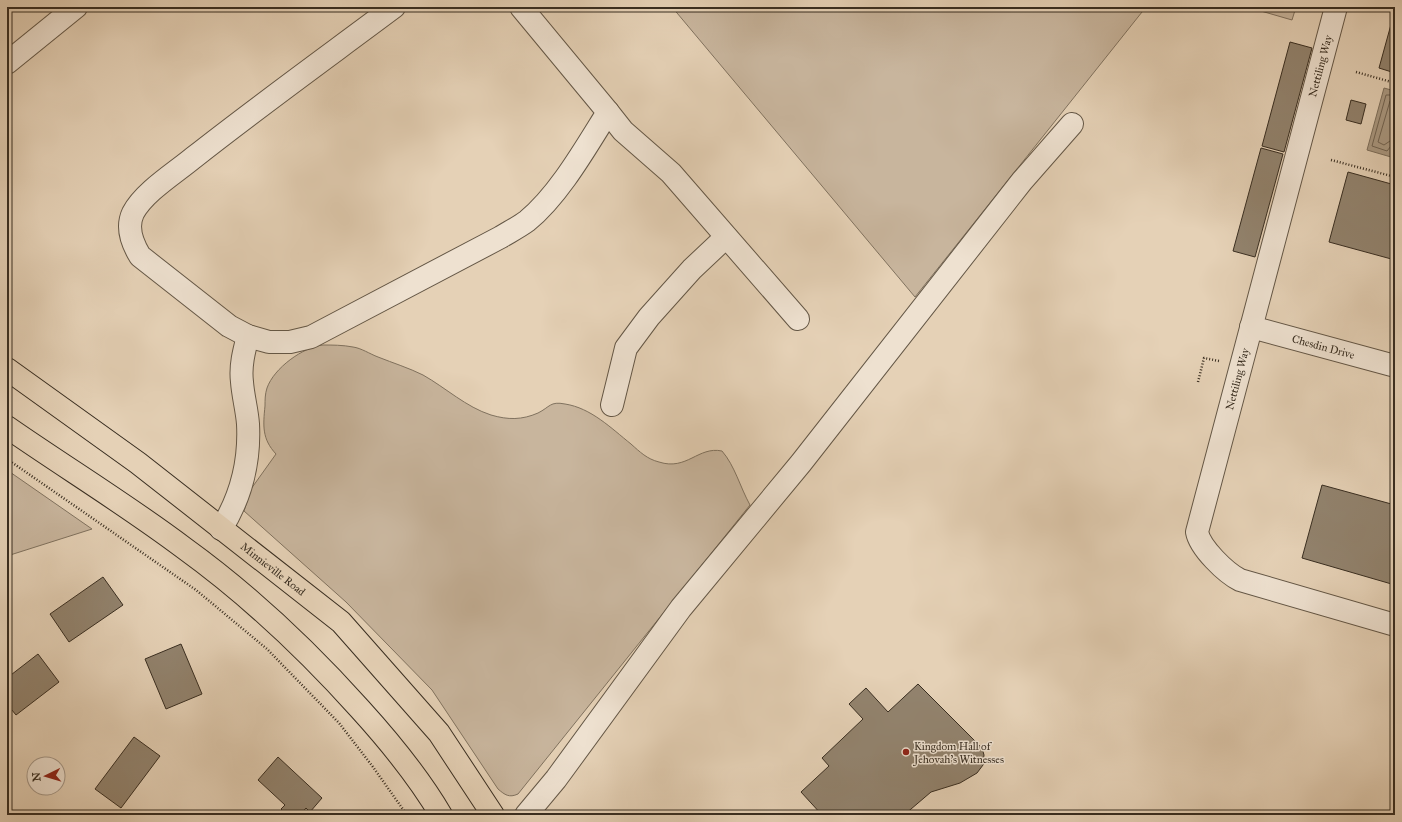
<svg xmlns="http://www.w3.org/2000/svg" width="1402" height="822" viewBox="0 0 1402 822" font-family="'IM FELL Great Primer',serif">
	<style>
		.green { fill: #c8b59d; stroke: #80725f }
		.water { fill: #ab9a83; stroke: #7d6f5c }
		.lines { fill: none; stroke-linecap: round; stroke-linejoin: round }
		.shore { stroke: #726452; stroke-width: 1 }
		.building { fill: #92836e; stroke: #392e21 }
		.minor-casing { stroke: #645746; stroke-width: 24 }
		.major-casing { stroke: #392e21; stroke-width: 24 }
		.path { stroke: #392e21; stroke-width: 2.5; stroke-dasharray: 1 2; stroke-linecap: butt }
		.minor { stroke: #eee1d0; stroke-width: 22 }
		.major { stroke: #e5d1b6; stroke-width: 22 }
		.poi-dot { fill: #8f2418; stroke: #eee1d0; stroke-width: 1.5 }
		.labels { text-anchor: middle; stroke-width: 3; stroke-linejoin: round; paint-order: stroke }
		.street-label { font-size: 11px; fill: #392e21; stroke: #eee1d0 }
		.poi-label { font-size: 11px; fill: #392e21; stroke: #eee1d0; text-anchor: start }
	</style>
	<rect width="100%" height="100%" fill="#e5d1b6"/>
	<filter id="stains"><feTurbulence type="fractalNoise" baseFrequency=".005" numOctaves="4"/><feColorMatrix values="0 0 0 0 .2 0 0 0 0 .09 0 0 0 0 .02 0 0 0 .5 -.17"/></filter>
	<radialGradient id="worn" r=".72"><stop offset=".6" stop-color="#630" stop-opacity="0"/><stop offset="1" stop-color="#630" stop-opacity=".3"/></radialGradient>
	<g class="green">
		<polygon points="672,7 1146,7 915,297"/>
		<polygon points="1247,7 1296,7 1292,20"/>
		<path d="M323,345C332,345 343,345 353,347C361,348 370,354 378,357C393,363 409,368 423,375C446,388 466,407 491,415C508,420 522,420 538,413C550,407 550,401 565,404C591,408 611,428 631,444C640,452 647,459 659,462C687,471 698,446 722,451C735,466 740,487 750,505L518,794C509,798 505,795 498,789L432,690L346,602L244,511L251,489L276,454C262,439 263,426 265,406C265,400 265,394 267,388C274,368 303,347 323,345Z"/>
		<polygon points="7,470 92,529 7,556"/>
	</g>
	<polygon class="water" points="1384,88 1395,91 1395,142 1391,157 1367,150"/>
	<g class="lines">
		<g class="shore">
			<polyline points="1395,95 1386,95 1372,146 1387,151 1391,146 1395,145"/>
			<polyline points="1395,100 1390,101 1378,142 1384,145 1390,141 1395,140"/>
		</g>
	</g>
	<g class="building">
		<polygon points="1395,10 1395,73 1379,68"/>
		<polygon points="1290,42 1312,48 1284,152 1262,146"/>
		<polygon points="1351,100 1366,104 1361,124 1346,120"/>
		<polygon points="1261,148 1283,154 1255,257 1233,251"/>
		<polygon points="1348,172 1395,185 1395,260 1329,242"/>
		<polygon points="1322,485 1395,505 1395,585 1302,558"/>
		<polygon points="103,577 123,605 69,642 50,614"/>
		<polygon points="181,644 202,694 166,709 145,659"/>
		<polygon points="38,654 59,682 16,715 7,704 7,678"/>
		<polygon points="918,684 982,748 984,755 983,765 977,773 960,783 931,792 904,815 822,815 801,792 829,766 822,758 863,719 849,704 866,688 888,712"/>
		<polygon points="134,737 160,756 121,808 95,789"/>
		<polygon points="278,757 322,798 310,812 306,808 300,815 287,815 281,809 285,805 258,780"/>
	</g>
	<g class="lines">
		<g class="minor-casing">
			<g id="minor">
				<path d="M394,7C327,57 259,106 193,158C175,173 144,192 133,213C126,228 132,243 140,256L229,326L248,336L269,342H290L311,337L501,237C509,232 519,227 527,221C559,195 586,147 608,112L521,7"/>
				<path d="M1336,7L1197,532C1200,548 1226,573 1240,580L1395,625"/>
				<polyline points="7,63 76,7"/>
				<polyline points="608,112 623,131 671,173 798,319"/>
				<path id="s1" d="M1251,327L1395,366"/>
				<polyline points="612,405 626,348 649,317 692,269 726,237"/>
				<path d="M221,529C241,497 250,462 248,424C247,410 243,396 242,382C240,366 244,351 248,336"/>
				<polyline points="526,815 556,779 681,608 801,463 1022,181 1072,124"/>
			</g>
		</g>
		<g class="major-casing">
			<g id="major">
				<path id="s2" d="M7,369L138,463L341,622L439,733L493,815"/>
				<path d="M7,427C66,468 127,505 184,548C249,595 307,650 360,709C390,742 418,776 441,815"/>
			</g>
		</g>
		<g class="path">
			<polyline points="1356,72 1395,83"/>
			<polyline points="1331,160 1395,177"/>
			<polyline points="1198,382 1204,358 1219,361"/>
			<polyline points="7,459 196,590 267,649 339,723 373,767 407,815"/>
		</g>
		<use href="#minor" class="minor"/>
		<use href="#major" class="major"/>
	</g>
	<circle class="poi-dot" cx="906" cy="752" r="4"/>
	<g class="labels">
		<g class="street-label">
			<text transform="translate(1320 66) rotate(-75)" y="4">Nettiling Way</text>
			<text dy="4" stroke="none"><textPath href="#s1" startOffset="75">Chesdin Drive</textPath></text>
			<text transform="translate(1237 379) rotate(-75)" y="4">Nettiling Way</text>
			<text dy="4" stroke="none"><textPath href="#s2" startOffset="333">Minnieville Road</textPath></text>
		</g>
		<g class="poi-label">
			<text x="914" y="750">Kingdom Hall of<tspan x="914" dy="13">Jehovah's Witnesses</tspan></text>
		</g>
	</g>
	<rect width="1402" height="822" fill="none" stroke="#e5d1b6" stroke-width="24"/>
	<rect x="8" y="8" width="1386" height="806" fill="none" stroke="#392e21" stroke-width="2"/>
	<rect x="12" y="12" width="1378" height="798" fill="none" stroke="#392e21"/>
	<g transform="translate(46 776) rotate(265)"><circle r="19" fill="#eee1d0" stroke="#a6998a"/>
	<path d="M0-3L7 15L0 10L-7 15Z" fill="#8f2418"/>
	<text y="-6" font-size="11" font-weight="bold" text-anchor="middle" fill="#392e21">N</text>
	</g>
	<rect width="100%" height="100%" filter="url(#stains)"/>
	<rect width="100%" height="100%" fill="url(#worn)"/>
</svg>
